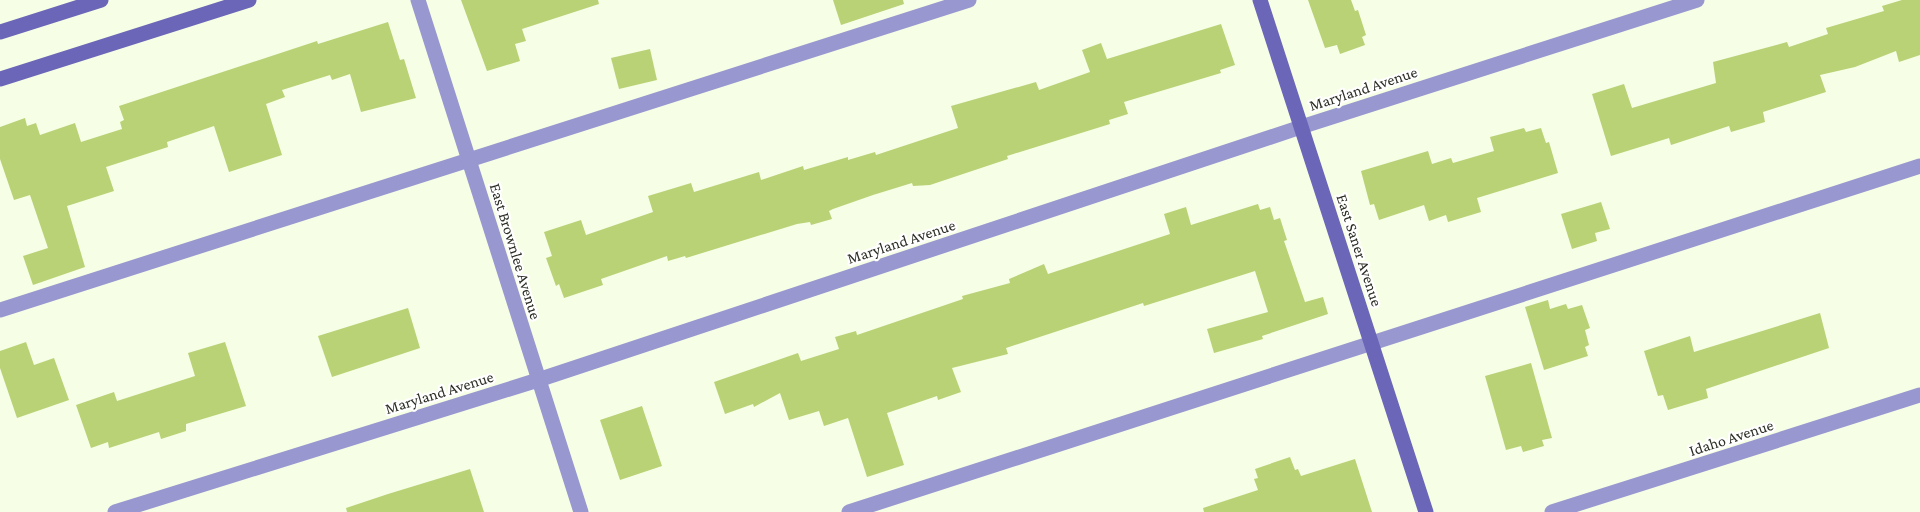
<svg xmlns="http://www.w3.org/2000/svg" width="1920" height="512" viewBox="0 0 1920 512" font-family="'Crimson Pro',serif">
	<style>
		.building { fill: #b9d276 }
		.lines { fill: none; stroke-linecap: round; stroke-linejoin: round }
		.lane { stroke: #9897d0; stroke-width: 15 }
		.street { stroke: #9897d0; stroke-width: 15 }
		.secondary { stroke: #6b66b7; stroke-width: 15 }
		.labels { text-anchor: middle; stroke-width: 4.5; stroke-linejoin: round; paint-order: stroke }
		.street-label { font-size: 16px; fill: #2a2d23; stroke: #fff }
	</style>
	<rect width="100%" height="100%" fill="#f6fee5"/>
	<g class="building">
		<polygon points="461,0 598,0 599,4 522,29 526,41 515,44 520,61 487,71"/>
		<polygon points="833,0 903,0 904,4 841,25"/>
		<polygon points="1308,0 1351,0 1355,11 1358,10 1366,35 1362,37 1365,45 1340,54 1337,45 1325,48"/>
		<polygon points="1902,0 1920,0 1920,55 1899,62 1896,51 1855,67 1820,75 1826,92 1763,112 1765,122 1731,132 1729,126 1671,145 1669,138 1611,156 1592,94 1624,84 1632,108 1669,97 1716,83 1713,62 1787,42 1789,47 1828,34 1826,28 1884,11 1882,6"/>
		<polygon points="388,22 400,60 404,59 416,98 361,112 350,74 332,80 330,75 282,90 285,97 266,104 282,155 229,172 214,126 167,142 168,147 106,167 114,191 67,206 85,267 33,285 23,256 48,248 30,195 14,200 0,159 0,127 25,118 27,126 36,123 40,135 75,123 81,142 122,129 120,122 124,120 119,106 317,41 318,44"/>
		<polygon points="1221,24 1235,65 1220,70 1221,73 1124,102 1128,114 1109,120 1110,124 1007,156 1008,159 930,185 913,186 912,183 873,195 833,209 829,211 832,219 811,225 810,222 797,224 686,258 685,256 668,261 667,256 601,279 603,285 564,298 559,284 556,286 546,258 552,256 544,232 581,220 586,235 653,212 648,196 691,183 694,192 759,172 761,180 803,166 804,170 848,157 848,160 875,152 876,155 958,128 951,106 1036,82 1039,90 1090,72 1082,50 1101,43 1107,59"/>
		<polygon points="650,49 657,80 619,89 611,58"/>
		<polygon points="1524,128 1526,132 1541,128 1546,143 1549,142 1558,173 1477,198 1481,212 1448,222 1446,215 1429,221 1424,205 1379,220 1374,204 1370,205 1361,171 1428,151 1432,164 1451,158 1453,163 1494,151 1490,137"/>
		<polygon points="1601,202 1610,229 1595,233 1597,241 1572,249 1561,214"/>
		<polygon points="1258,204 1260,210 1270,207 1274,220 1280,218 1287,240 1284,241 1305,302 1323,297 1328,314 1262,336 1263,339 1214,353 1207,329 1268,312 1255,271 1144,306 1143,303 1006,348 1008,354 952,368 961,392 938,400 937,396 887,413 904,465 867,477 848,418 824,426 819,411 789,420 780,393 754,407 753,404 725,414 714,382 798,353 801,361 839,349 835,337 856,331 857,335 963,299 962,296 1010,283 1009,279 1044,264 1048,274 1170,234 1164,214 1186,207 1191,225"/>
		<polygon points="1548,300 1550,309 1566,304 1568,309 1582,305 1590,328 1585,330 1589,345 1585,347 1588,356 1544,370 1525,307"/>
		<polygon points="408,308 420,348 332,377 318,336"/>
		<polygon points="1820,313 1829,348 1706,389 1708,398 1668,410 1663,395 1658,396 1644,351 1690,336 1694,352"/>
		<polygon points="26,342 34,365 54,358 69,400 17,418 0,368 0,351"/>
		<polygon points="225,342 246,406 186,424 186,431 161,439 159,432 109,448 108,442 91,448 76,405 114,392 117,401 195,376 188,353"/>
		<polygon points="1531,363 1552,438 1542,440 1544,446 1523,452 1521,446 1506,450 1485,376"/>
		<polygon points="642,406 662,466 620,480 600,420"/>
		<polygon points="1290,457 1295,470 1298,469 1301,476 1355,459 1372,512 1204,512 1203,508 1258,490 1254,479 1258,478 1255,469"/>
		<polygon points="470,469 484,512 347,512 346,508 388,494"/>
	</g>
	<g class="lines">
		<g class="lane">
			<polyline points="0,310 969,0"/>
			<polyline points="849,512 1920,166"/>
		</g>
		<g class="street">
			<polyline points="418,0 581,512"/>
			<polyline points="115,512 538,380 1301,127 1697,0"/>
			<polyline points="1552,512 1920,395"/>
		</g>
		<g class="secondary">
			<polyline points="1260,0 1426,512"/>
			<polyline points="0,32 101,0"/>
			<polyline points="0,79 249,0"/>
		</g>
	</g>
	<g class="labels">
		<g class="street-label">
			<text transform="translate(1363 88) rotate(-18)" y="6">Maryland Avenue</text>
			<text transform="translate(901 241) rotate(-18)" y="6">Maryland Avenue</text>
			<text transform="translate(1360 250) rotate(72)" y="6">East Saner Avenue</text>
			<text transform="translate(516 251) rotate(73)" y="6">East Brownlee Avenue</text>
			<text transform="translate(439 392) rotate(-17)" y="6">Maryland Avenue</text>
			<text transform="translate(1731 437) rotate(-18)" y="6">Idaho Avenue</text>
		</g>
	</g>
</svg>
